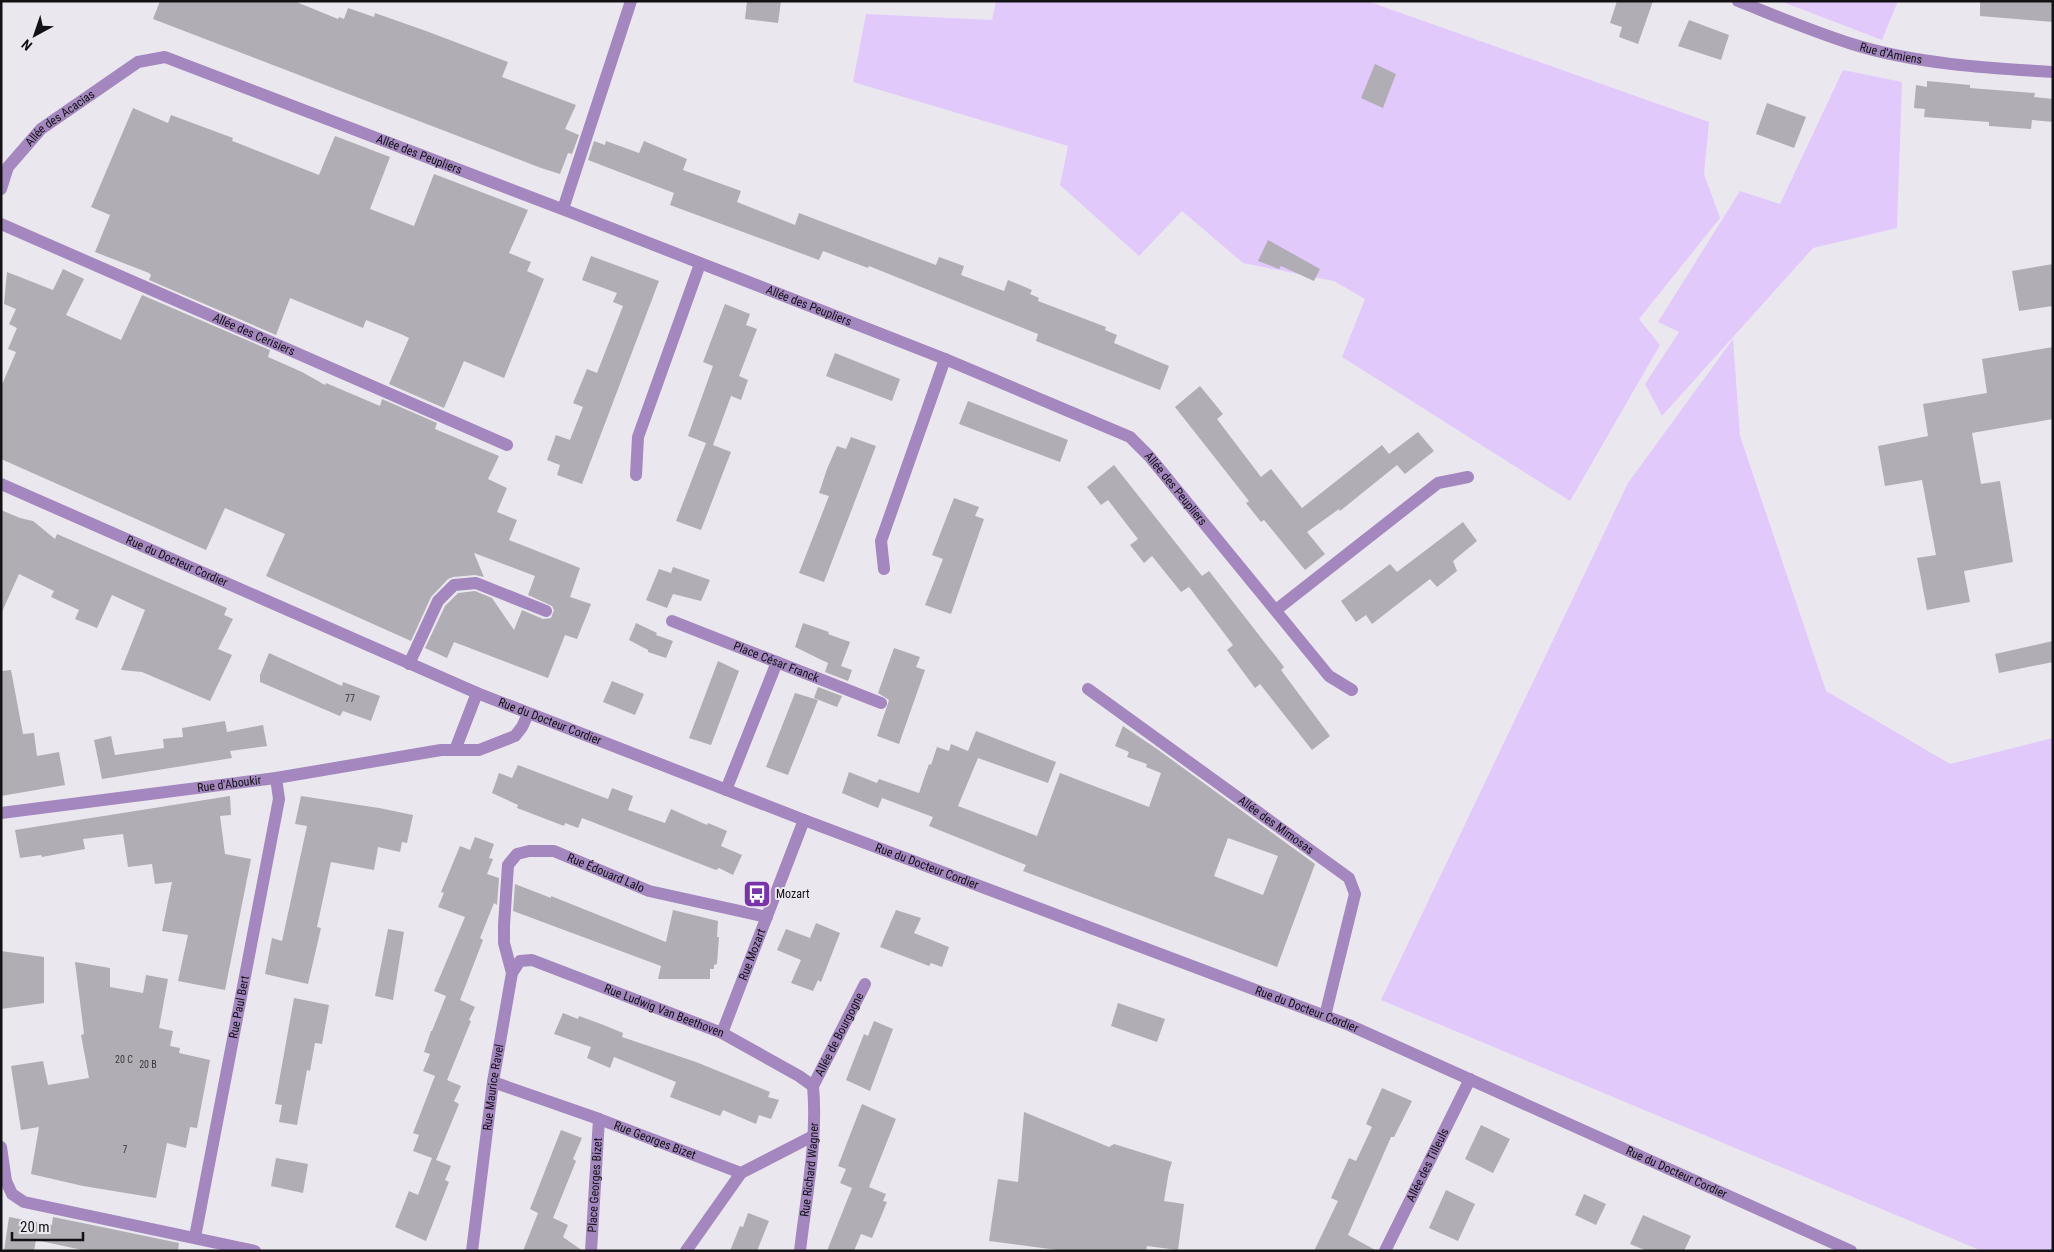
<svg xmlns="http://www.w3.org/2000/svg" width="2054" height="1252" viewBox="0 0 2054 1252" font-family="'Roboto Condensed',sans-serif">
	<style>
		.green { fill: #e2c9fc }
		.building { fill: #b0adb4; fill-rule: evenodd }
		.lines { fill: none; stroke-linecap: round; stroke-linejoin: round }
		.minor { stroke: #a387be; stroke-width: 12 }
		.labels { text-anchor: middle; stroke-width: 4; stroke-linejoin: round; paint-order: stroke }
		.number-label { font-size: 10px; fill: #3a383c }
		.street-label { font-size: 12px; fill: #121114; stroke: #ebe7ef }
		.poi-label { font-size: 12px; fill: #121114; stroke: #ebe7ef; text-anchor: start }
	</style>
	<rect width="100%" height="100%" fill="#ebe7ef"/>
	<g class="green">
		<polygon points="996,1 1367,1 1709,122 1704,174 1720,218 1639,319 1660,345 1570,501 1342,357 1365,299 1334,281 1243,263 1182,211 1139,256 1060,185 1068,146 853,82 866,14 992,20"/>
		<polygon points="1780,1 1898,1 1882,40"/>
		<polygon points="1843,70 1902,82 1897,228 1813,248 1662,416 1645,384 1679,332 1658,322 1740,191 1780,204"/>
		<polygon points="1733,339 1740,436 1826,691 1950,764 2053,738 2053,1251 1982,1251 1381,1000 1628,483"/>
	</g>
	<g class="building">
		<polygon points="160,1 294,1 338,19 339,17 344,19 348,8 374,17 375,13 426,31 508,62 502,77 576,105 565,129 579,135 572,154 568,153 560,174 541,168 153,19"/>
		<polygon points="747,1 781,1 778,23 745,19"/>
		<polygon points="1617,1 1653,1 1638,44 1619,37 1622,27 1610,23"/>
		<polygon points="1980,1 2053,1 2053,22 1980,16"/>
		<polygon points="1689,20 1729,35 1721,60 1678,46"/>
		<polygon points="1375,64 1396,74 1383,108 1361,98"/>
		<polygon points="1927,81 1970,85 1970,88 2035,93 2034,97 2053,99 2053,122 2032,120 2031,129 1989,126 1989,122 1924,117 1925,109 1914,108 1916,85 1927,87"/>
		<polygon points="1767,103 1806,117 1794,148 1756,134"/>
		<polygon points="133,108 168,123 171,115 233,138 232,141 235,142 319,175 335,136 390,157 370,209 414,226 434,174 528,210 509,253 531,262 527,271 544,279 504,378 464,361 444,408 389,384 409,338 403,335 366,320 363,328 290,298 276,335 149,280 151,275 149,273 95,252 110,215 91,207"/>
		<polygon points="594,141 605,145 606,141 639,153 644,141 687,159 683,170 741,191 737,202 770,215 795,225 799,213 936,265 939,257 964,266 961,275 1004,291 1008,280 1032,290 1030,294 1039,298 1038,301 1106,327 1105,330 1117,335 1114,343 1169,366 1160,390 1036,341 1038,334 869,266 868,268 823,251 819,260 670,205 674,193 588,160"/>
		<polygon points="1268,240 1320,269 1314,281 1281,266 1279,269 1258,261"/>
		<polygon points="591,256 659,281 582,484 557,475 560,465 547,460 556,435 570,440 583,407 573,403 587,369 597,373 623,306 613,302 617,293 582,280"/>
		<polygon points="2053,264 2053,306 2019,311 2012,271"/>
		<polygon points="63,269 84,279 66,315 121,340 142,295 270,350 268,357 302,372 325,385 326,383 380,406 382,399 437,423 435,429 499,456 488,479 507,488 497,512 517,520 509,540 580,568 570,597 591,604 577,639 565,635 548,678 454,642 447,658 425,648 445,606 458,593 475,591 492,598 514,630 522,610 543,619 551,618 554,610 552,606 528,595 535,576 474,553 484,577 475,575 453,577 448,579 431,597 411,641 266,576 285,534 225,508 206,550 1,459 1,387 16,352 8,349 17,328 9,324 16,309 4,304 7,272 53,290"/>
		<polygon points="725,304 750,314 746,325 757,329 739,376 748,380 741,400 731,396 713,445 731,452 701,530 676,521 706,443 688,436 713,366 703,362"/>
		<polygon points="2053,347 2053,419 1972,433 1981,484 2000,481 2013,562 1964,571 1970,602 1927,610 1917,558 1936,555 1922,480 1885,486 1878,446 1928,436 1923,404 1987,393 1982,359"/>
		<polygon points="835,353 900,379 892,401 826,376"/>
		<polygon points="1200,386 1223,414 1217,419 1261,477 1271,469 1302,508 1382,445 1389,454 1418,432 1434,451 1405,474 1397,465 1340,511 1339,509 1307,532 1325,554 1305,570 1264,520 1261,522 1246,503 1249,501 1175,407"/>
		<polygon points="968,401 1068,440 1060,462 959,424"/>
		<polygon points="851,437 876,446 824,582 799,573 829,496 819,493 827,469 837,446 846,449"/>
		<polygon points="1114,465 1202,576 1209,571 1284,667 1281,670 1330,736 1312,750 1260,684 1255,688 1227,650 1233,645 1189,587 1181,592 1152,556 1144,563 1130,545 1138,539 1108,500 1101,505 1087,487"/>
		<polygon points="954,498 979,507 975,516 984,519 951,614 925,605 943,559 932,555"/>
		<polygon points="1,510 20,518 33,521 55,539 57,534 227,608 224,615 233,619 218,649 232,655 210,701 142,672 121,670 145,610 112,595 97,628 75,619 79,610 51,597 54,591 19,574 1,614"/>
		<polygon points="1463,522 1477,541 1453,561 1457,571 1437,587 1430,579 1372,624 1366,615 1356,622 1341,601 1390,564 1397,572"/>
		<polygon points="673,567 710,580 701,601 673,594 667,608 646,600 659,569 671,573"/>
		<polygon points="636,623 657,633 656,635 673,641 666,658 648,652 648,650 629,640"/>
		<polygon points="803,623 829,632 828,634 850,642 841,666 852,670 848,681 825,672 828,663 795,647"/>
		<polygon points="2053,641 2053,662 1999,673 1995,654"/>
		<polygon points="894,648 920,657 916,667 925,670 899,744 877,736 889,700 878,693"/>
		<polygon points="269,653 342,686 343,682 380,696 371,721 343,711 340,716 260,682 260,675"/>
		<polygon points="718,661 739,671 711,745 689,738"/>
		<polygon points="11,670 23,734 34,733 37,756 59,752 65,785 1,796 1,671"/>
		<polygon points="612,681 644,694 635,715 603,702"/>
		<polygon points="818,687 842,696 837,707 814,698"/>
		<polygon points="795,693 818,700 788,775 766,767"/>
		<polygon points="225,721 227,732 263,725 267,746 230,751 232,758 102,779 94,740 111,736 115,755 164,748 163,739 183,737 182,728"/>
		<path d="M1123,726L1157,749L1315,864L1277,967L1023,871L1026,865L929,826L933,817L882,798L878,808L842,793L849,772L877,783L879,779L919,793L929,764L931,765L937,747L949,751L951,744L968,751L976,731L1056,762L1048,783L978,758L958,806L1037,836L1060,773L1149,807L1161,773L1146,767L1147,764L1127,757L1129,752L1115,746ZM1228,838L1278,856L1263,895L1214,876Z"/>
		<polygon points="518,765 608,799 612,788 633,796 628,810 665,823 671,809 707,825 708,823 727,831 721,846 742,855 733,875 719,868 716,870 582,818 578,828 565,823 564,826 517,808 518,805 492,793 499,773 512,778"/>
		<polygon points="230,796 231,815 220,816 225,854 251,859 225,990 178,981 188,935 162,931 172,882 155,884 152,864 128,867 123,834 83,839 85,849 42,857 41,855 20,858 15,830"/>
		<polygon points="301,796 379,808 413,815 407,843 402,842 400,852 378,847 374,870 331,862 317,927 321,928 308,984 265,974 272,938 282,941 307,826 295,824"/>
		<polygon points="475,837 494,844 489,858 493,859 487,874 499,878 497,905 494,903 480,938 483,940 460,1000 475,1007 469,1020 471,1021 447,1080 461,1086 454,1101 459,1104 436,1160 451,1166 445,1180 449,1182 426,1241 395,1227 409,1191 418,1195 432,1158 413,1151 419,1135 413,1133 435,1076 423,1071 430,1054 424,1052 431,1031 432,1031 446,996 434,991 465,917 438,907 444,893 441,892 460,846 470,850"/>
		<polygon points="515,884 551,898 551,896 666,942 673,910 718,921 717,937 719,937 717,964 714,965 714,969 710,969 710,979 658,979 661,966 513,911"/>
		<polygon points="896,910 921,918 914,933 949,947 942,967 931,963 929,966 880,947"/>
		<polygon points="816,923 840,933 821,982 818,980 813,991 791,983 801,960 777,950 786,929 810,938"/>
		<polygon points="388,929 404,932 393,1000 375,996"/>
		<polygon points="1,951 44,957 44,1003 1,1009"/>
		<polygon points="75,962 110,968 110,987 143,993 146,975 168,979 159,1028 173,1031 170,1046 180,1048 179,1053 210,1060 197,1128 190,1127 186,1148 167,1143 156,1198 83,1186 31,1174 39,1127 21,1130 11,1066 43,1061 48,1085 89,1078 81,1035 84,1034"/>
		<polygon points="294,998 329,1005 322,1044 315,1043 310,1071 307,1070 297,1125 279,1122 282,1105 275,1104"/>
		<polygon points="1118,1003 1165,1019 1157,1042 1111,1026"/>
		<polygon points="563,1013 578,1019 579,1016 601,1024 623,1033 622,1037 696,1062 770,1092 768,1097 779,1100 771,1119 759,1115 756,1124 723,1110 720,1116 670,1097 676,1082 614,1057 610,1068 587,1058 591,1047 554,1034"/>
		<polygon points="874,1021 893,1029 870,1091 846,1080 864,1034 868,1036"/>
		<polygon points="1382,1088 1412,1101 1394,1137 1391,1137 1348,1235 1377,1251 1314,1251 1338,1201 1331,1198 1349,1158 1356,1161 1372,1127 1366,1124"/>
		<polygon points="862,1104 896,1119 869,1187 886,1194 883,1201 887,1202 872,1238 861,1234 854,1251 827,1251 852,1188 840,1183 846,1169 838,1166"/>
		<polygon points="1024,1112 1109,1147 1114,1144 1172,1162 1169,1171 1164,1201 1184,1204 1178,1250 1147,1246 1146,1251 1065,1251 989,1241 998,1179 1018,1182"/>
		<polygon points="1481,1125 1510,1139 1493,1173 1465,1159"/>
		<polygon points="561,1130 582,1138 573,1159 576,1161 553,1218 568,1225 563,1237 583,1251 523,1251 538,1213 530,1209"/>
		<polygon points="276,1158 308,1164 303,1193 271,1186"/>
		<polygon points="1446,1190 1475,1204 1458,1241 1429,1228"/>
		<polygon points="1584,1194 1606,1204 1596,1225 1575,1215"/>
		<polygon points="748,1213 769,1221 757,1251 730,1251 740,1226 743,1227"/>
		<polygon points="1643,1215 1691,1236 1684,1251 1647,1251 1630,1244"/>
		<polygon points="9,1217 52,1225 53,1217 102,1227 179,1243 178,1251 87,1251 36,1240 34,1251 4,1251"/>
	</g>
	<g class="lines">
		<g class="minor">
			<path id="s1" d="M1738,1C1776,16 1814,32 1852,44C1916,64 1986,68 2053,72"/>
			<path id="s2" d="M1,189L8,167L41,129L138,62L165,57L575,214L945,359L1130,437L1149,456L1329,676L1352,690"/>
			<polyline points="563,209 631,1"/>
			<path id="s3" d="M1,224L507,445"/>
			<polyline points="636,475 638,437 700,264"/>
			<path id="s4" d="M1,484L477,693L804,820L1349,1025L1851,1251"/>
			<polyline points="884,569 881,541 945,359"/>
			<polyline points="1276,610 1438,483 1468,477"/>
			<path id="s5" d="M672,621L881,703"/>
			<polyline points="409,664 438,601 454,585 476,583 546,611"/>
			<path id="s6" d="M1088,689L1349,878L1355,894L1325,1016"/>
			<polyline points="455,750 477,693"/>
			<polyline points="726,790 777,662"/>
			<path id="s7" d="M1,813L276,778L441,750H479L515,736L522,727L528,714"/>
			<path id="s8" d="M512,973L520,961L532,960L722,1033L799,1076L813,1086"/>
			<path id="s9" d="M722,1033L804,820"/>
			<path id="s10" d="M493,1082L599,1119L741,1173L813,1136"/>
			<path id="s11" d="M813,1086L865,984"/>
			<polyline points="1,1147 6,1181 12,1194 24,1202 255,1251"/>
			<path id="s12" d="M195,1237L279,799L276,778"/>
			<path id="s13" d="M472,1251L493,1082L512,973L504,943V925L508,865L517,854L529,851H554L649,891L767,917"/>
			<path id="s14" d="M591,1251L599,1119"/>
			<polyline points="686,1251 741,1173"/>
			<path id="s15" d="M800,1251C806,1197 818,1140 813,1086"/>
			<path id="s16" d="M1385,1251L1470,1079"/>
		</g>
	</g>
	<defs>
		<g id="bus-square" transform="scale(1.4375)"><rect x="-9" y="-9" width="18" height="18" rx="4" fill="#7834a8" stroke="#ebe7ef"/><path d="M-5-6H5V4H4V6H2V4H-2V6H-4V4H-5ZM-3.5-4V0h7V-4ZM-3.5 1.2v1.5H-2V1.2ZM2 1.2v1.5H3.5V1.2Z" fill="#fff"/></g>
	</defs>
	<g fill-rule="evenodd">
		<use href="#bus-square" x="757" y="894"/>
	</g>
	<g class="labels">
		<g class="number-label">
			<text x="350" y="702">77</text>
			<text x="124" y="1063">20 C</text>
			<text x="148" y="1068">20 B</text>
			<text x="125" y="1153">7</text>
		</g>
		<g class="street-label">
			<text dy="4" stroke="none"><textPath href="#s1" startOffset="162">Rue d'Amiens</textPath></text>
			<text dy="4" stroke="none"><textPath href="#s2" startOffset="95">Allée des Acacias</textPath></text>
			<text dy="4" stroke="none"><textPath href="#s2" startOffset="491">Allée des Peupliers</textPath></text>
			<text dy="4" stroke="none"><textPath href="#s2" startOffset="909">Allée des Peupliers</textPath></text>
			<text dy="4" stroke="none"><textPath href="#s3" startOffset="276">Allée des Cerisiers</textPath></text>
			<text dy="4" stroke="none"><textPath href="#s2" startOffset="1325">Allée des Peupliers</textPath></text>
			<text dy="4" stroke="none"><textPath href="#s4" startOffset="192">Rue du Docteur Cordier</textPath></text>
			<text dy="4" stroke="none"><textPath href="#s5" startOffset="112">Place César Franck</textPath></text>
			<text dy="4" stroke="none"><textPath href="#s4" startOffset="598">Rue du Docteur Cordier</textPath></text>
			<text dy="4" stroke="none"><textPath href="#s7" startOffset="230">Rue d'Aboukir</textPath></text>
			<text dy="4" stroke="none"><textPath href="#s6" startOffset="232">Allée des Mimosas</textPath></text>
			<text dy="4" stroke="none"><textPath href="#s4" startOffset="1002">Rue du Docteur Cordier</textPath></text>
			<text dy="4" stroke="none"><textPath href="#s13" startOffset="498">Rue Édouard Lalo</textPath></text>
			<text dy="4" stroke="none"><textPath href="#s9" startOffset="84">Rue Mozart</textPath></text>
			<text dy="4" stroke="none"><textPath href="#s12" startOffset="234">Rue Paul Bert</textPath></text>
			<text dy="4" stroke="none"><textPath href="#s4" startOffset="1408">Rue du Docteur Cordier</textPath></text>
			<text dy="4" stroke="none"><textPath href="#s8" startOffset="168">Rue Ludwig Van Beethoven</textPath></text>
			<text dy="4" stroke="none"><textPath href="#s11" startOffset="58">Allée de Bourgogne</textPath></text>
			<text dy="4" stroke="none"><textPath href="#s13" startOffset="165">Rue Maurice Ravel</textPath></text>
			<text dy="4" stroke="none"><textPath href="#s10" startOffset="172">Rue Georges Bizet</textPath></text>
			<text dy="4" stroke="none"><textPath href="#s16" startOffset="96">Allée des Tilleuls</textPath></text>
			<text dy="4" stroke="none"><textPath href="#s15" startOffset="82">Rue Richard Wagner</textPath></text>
			<text dy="4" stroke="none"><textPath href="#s4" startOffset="1812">Rue du Docteur Cordier</textPath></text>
			<text dy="4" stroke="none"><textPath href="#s14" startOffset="66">Place Georges Bizet</textPath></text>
		</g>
		<g class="poi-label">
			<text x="776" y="898">Mozart</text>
		</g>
	</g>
	<rect width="2054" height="1252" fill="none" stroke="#121114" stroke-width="5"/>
	<g transform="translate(35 35) rotate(220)" stroke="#ebe7ef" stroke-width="4" paint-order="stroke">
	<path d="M0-4L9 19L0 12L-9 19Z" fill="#121114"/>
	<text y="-8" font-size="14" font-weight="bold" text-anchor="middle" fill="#121114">N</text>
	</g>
	<path d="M12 1232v8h71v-8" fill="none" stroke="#121114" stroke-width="2.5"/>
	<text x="20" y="1232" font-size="15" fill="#121114" stroke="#ebe7ef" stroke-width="4" paint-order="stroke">20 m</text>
</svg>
